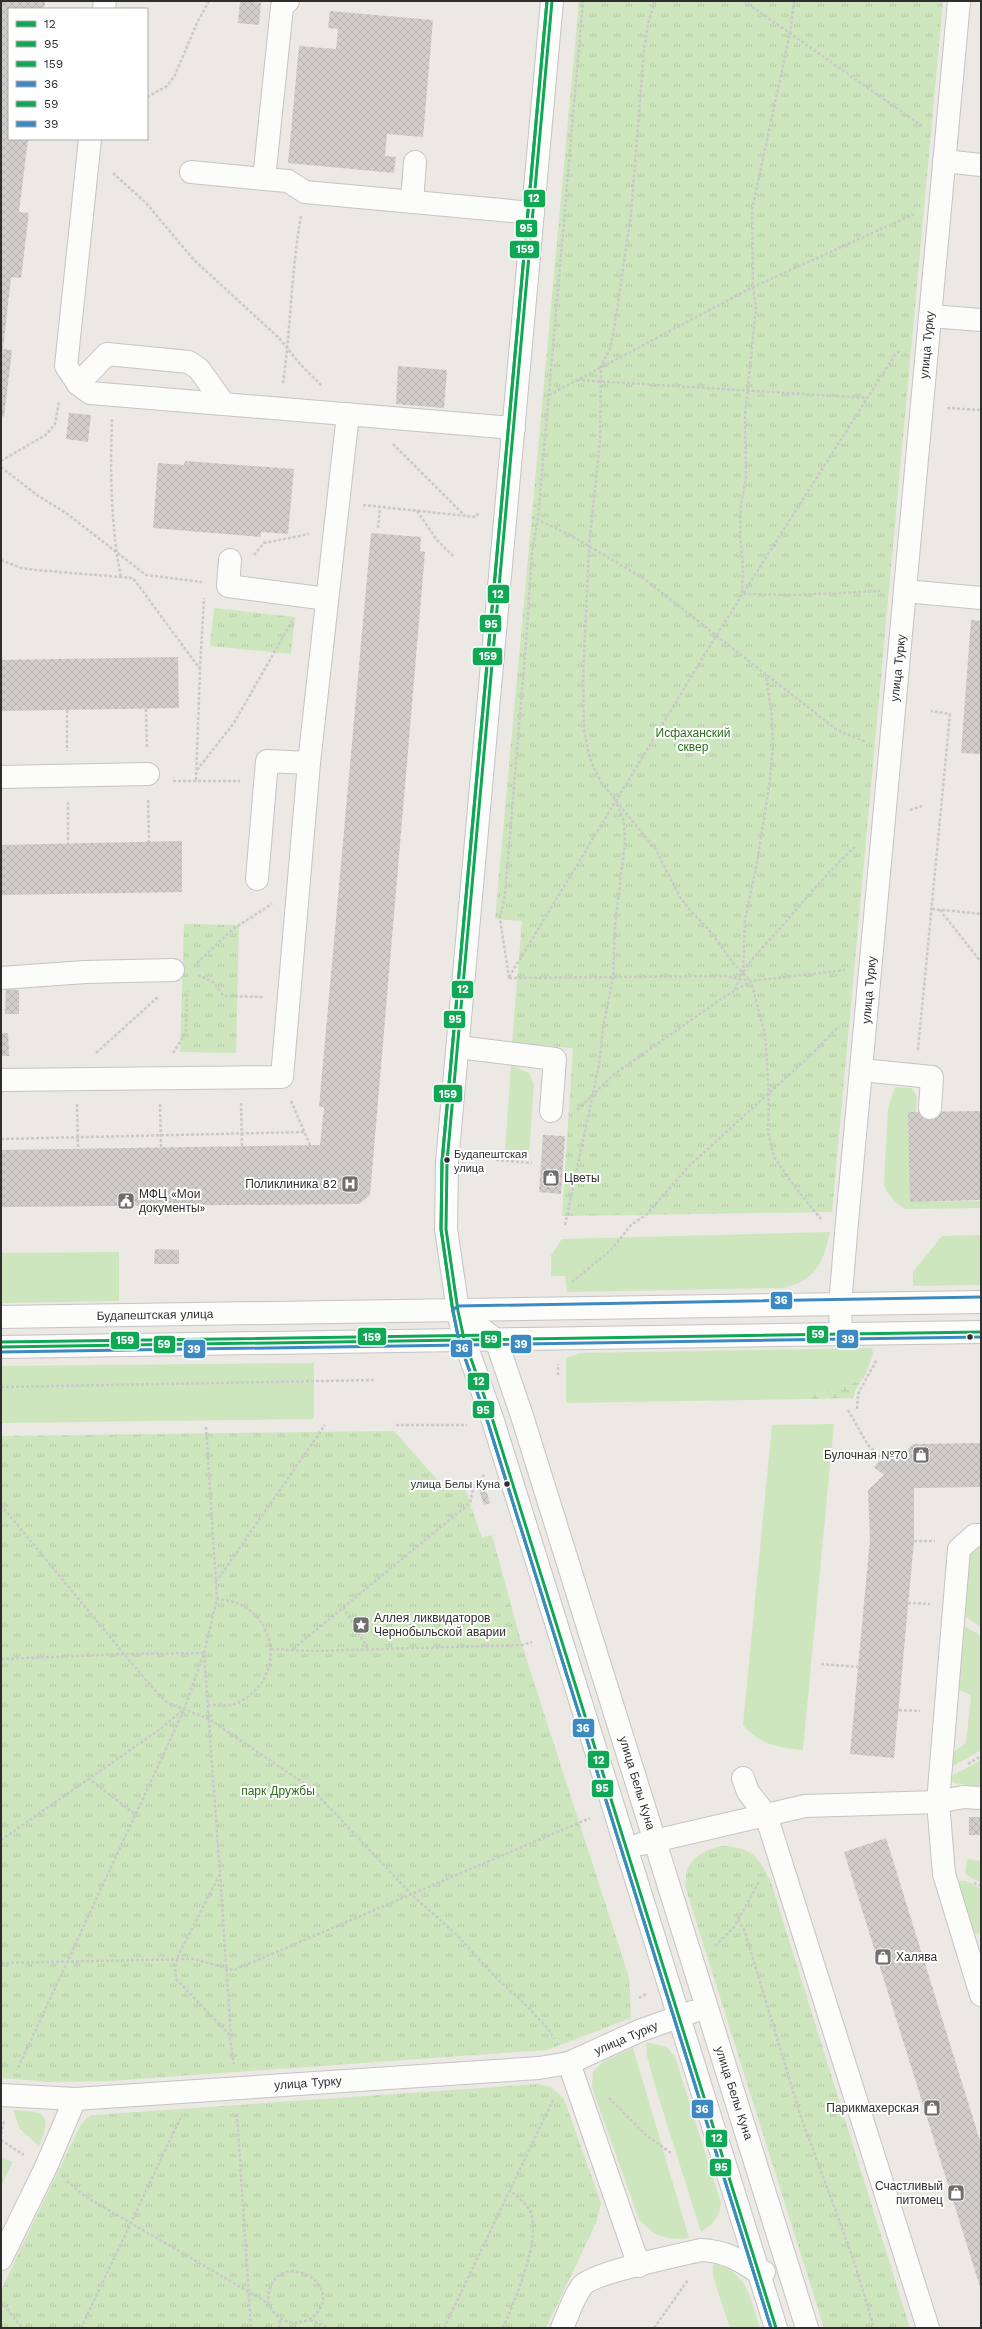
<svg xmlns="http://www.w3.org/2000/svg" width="982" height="2329" viewBox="0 0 982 2329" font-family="'Work Sans',sans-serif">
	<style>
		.grass { fill: #cee6be }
		.wetland { fill: url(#wetland-marsh) }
		.park { fill: url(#park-tufts) }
		.building { fill: url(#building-cross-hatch) }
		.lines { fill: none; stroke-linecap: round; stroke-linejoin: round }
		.minor-casing { stroke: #c5c4c5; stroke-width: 24 }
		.path { stroke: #c9c9c8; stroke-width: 2.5; stroke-dasharray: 3 2; stroke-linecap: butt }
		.minor { stroke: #fcfcfb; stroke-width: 22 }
		.bus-1-casing { stroke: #fff; stroke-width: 6 }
		.bus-2-casing { stroke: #fff; stroke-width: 6 }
		.bus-3-casing { stroke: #fff; stroke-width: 6 }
		.bus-4-casing { stroke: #fff; stroke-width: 6 }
		.bus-5-casing { stroke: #fff; stroke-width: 6 }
		.bus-6-casing { stroke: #fff; stroke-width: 6 }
		.bus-1 { stroke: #10a855; stroke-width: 3 }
		.bus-2 { stroke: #10a855; stroke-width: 3 }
		.bus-3 { stroke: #10a855; stroke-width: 3 }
		.bus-4 { stroke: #3d8ac2; stroke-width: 3 }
		.bus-5 { stroke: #10a855; stroke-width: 3 }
		.bus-6 { stroke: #3d8ac2; stroke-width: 3 }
		.bus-dot { fill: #2e2e2e; stroke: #fff; stroke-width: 1.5 }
		.labels { text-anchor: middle; stroke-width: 4; stroke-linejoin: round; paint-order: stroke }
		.bus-label { font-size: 11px; fill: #2e2e2e; stroke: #fff; text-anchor: start }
		.street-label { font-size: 12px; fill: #2e2e2e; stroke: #fff }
		.park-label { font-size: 12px; fill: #2c6e1b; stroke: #fff }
		.poi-label { font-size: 12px; fill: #2e2e2e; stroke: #fff; text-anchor: start }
		.line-badge { stroke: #fff; stroke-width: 1.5 }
		.badge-label { font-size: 11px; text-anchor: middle; font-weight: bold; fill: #fff }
	</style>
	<defs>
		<pattern id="wetland-marsh" width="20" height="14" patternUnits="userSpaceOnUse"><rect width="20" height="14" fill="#cee6be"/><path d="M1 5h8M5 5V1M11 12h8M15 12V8" fill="none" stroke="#b1c6a4"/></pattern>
		<pattern id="park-tufts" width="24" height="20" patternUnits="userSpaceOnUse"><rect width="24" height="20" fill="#cee6be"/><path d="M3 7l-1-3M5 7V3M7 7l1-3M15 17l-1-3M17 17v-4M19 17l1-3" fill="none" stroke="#b1c6a4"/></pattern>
		<pattern id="building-cross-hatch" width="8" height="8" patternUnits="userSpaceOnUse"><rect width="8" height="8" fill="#d1cecb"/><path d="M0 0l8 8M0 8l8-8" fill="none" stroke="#b4b1af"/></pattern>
	</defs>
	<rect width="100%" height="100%" fill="#ece8e4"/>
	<g class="grass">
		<polygon points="511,1065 529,1073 534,1084 529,1153 505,1152"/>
		<path d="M895,1087L911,1088L917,1096L910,1202L981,1201V1208L906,1209C896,1204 888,1196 884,1184L888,1108Z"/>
		<path d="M830,1232C823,1263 817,1279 784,1288L567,1292L565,1276H551V1255L562,1239Z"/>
		<polygon points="981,1235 981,1285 913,1286 913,1272 942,1236"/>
		<polygon points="119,1252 119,1301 1,1303 1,1253"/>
		<polygon points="872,1348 873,1354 866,1373 856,1383 802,1399 566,1403 566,1358 580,1353"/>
		<polygon points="314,1363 314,1419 1,1423 1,1366"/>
		<path d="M834,1424L803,1750C778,1748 759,1744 743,1725L772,1425Z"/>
		<polygon points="981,1545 981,1627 961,1614 969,1553"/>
		<polygon points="959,1623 981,1636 981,1750 948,1769 948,1756 966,1743 971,1695 955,1688"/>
		<polygon points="981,1760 981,1787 954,1783 950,1777"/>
		<polygon points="967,1859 981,1861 981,1883 965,1874"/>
		<polygon points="956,1881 966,1881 981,1889 981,1934 970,1932"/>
		<path d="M646,2042L667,2047L675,2057L721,2203C720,2217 712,2225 701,2232L656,2089L647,2056Z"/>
		<path d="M633,2048L689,2238C667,2241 653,2236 639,2219L597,2102L592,2087L593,2071L604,2061Z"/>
		<path d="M13,2110C45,2112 53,2113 39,2146L20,2129Z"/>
		<polygon points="1,2157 13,2162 1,2186"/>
		<path d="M713,2264C747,2269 751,2301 760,2328H730L713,2276Z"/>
	</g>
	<polygon class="wetland" points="866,1373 856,1389 853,1398 802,1399 856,1383"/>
	<g class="park">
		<polygon points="579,1 943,1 832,1212 562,1216 573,1048 512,1043 522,921 495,919"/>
		<polygon points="214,608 295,617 291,654 210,646"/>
		<polygon points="184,924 239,925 236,1053 180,1052"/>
		<polygon points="394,1431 441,1484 454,1489 465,1489 482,1538 492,1535 522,1645 629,1977 631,2018 547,2050 109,2081 50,2082 1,2078 1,1436"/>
		<path d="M721,1846C752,1847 758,1856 771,1882L910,2328H824L686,1889C683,1862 697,1853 721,1846Z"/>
		<polygon points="538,2084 551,2087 564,2099 601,2203 597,2221 546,2328 1,2328 1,2290 80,2126 87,2118 93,2115"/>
	</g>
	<g class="building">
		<polygon points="1,1 45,1 44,9 9,9 9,139 28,139 19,212 29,213 21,278 11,277 3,349 12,350 4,417 1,416"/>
		<polygon points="240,1 261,3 259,25 238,23"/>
		<polygon points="330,11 433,20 423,137 387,134 385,156 396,157 394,173 288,163 299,46 336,49 338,29 328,28"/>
		<polygon points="398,366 447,370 444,408 396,404"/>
		<polygon points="69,413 91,415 88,442 66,439"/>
		<polygon points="185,461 294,469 288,534 261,532 261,537 153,528 158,463 184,465"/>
		<polygon points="371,533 421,537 420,551 425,552 370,1195 359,1204 1,1207 1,1150 320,1145 324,1107 319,1107"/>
		<polygon points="971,620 981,621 981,754 961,753"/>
		<polygon points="178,657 179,708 1,711 1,660"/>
		<polygon points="182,841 182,892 1,895 1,845"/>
		<polygon points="6,989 19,990 19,1014 5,1014"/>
		<polygon points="1,1033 8,1033 9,1056 1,1056"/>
		<polygon points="981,1111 981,1200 910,1202 908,1112"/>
		<polygon points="543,1135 565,1136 561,1194 539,1192"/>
		<polygon points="155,1249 179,1250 179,1264 154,1264"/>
		<polygon points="981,1443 981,1487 914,1488 914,1541 894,1758 850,1754 870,1539 868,1490 884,1475 874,1467 890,1450 899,1458 913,1444"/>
		<polygon points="484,1484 490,1503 484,1505 478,1487"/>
		<rect x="969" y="1817" width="12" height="18"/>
		<polygon points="886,1838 981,2144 981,2290 844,1852"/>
	</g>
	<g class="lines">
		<g class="minor-casing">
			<g id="minor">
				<polyline points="552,1 447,1162 446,1229 458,1311 464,1339 493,1421 776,2328"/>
				<polyline points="104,9 105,1"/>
				<polyline points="90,139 66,366 78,384 90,393 514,428"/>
				<polyline points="944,161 981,165"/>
				<polyline points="191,172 264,179 282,7 288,1"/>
				<polyline points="264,179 288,181 305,192 533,213"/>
				<polyline points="412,202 415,162"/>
				<polyline points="930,316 981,320"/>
				<polyline points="78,384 107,354 189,362 199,369 224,404"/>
				<polyline points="230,560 228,586 327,599"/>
				<polyline points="905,591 981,598"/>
				<polyline points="1,777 148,774"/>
				<polyline points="257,879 267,761 309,763"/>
				<polyline points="1,978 85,972 173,970"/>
				<polyline points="458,1047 555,1059 551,1111"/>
				<polyline points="861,1070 932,1077 930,1108"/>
				<polyline points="1,1080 282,1077 309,763 348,414"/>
				<polyline points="458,1311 496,1340 522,1416 807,2328"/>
				<polyline points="1,1317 981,1302"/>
				<polyline points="841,1334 840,1305 847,1222 959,1"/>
				<polyline points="1,1347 981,1332"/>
				<polyline points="981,1535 975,1535 959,1549 938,1802 944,1874 981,1995"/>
				<polyline points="743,1778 748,1792 766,1815 928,2328"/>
				<polyline points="641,1844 805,1806 938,1802 963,1797 981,1798"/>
				<polyline points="569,2063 639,2266"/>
				<polyline points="1,2095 75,2099 539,2068 569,2063 639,2031 692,2012"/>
				<polyline points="1,2259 46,2167 75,2099"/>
				<path d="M562,2328C568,2315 573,2298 582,2286C592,2273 680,2255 701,2250C725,2251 740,2260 759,2273L764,2272"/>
			</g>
		</g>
		<g class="path">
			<polyline points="655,1 648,24 644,50 631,214 616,317 610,349 601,366 600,441 589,546 583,677 584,730 590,759 600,781 656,850 680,897 690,910 709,930 734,964 751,981 765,1035 769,1094 768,1132 774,1157 794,1186 821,1219"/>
			<polyline points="744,1 922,126"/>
			<polyline points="794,1 790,33 752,210 753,287 756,307 745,416 746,478 741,504 740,535 743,566 742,594 794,595 880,591"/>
			<polyline points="147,97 167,86 175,75 197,23 209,1"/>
			<polyline points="113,173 146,203 194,260 279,338 300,364 322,386"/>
			<polyline points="577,380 868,398"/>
			<path d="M283,383C291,328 291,271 301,216"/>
			<polyline points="549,395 753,287 914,214"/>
			<polyline points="947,408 981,410"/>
			<path d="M112,419C110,472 111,527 121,578"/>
			<polyline points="393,444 465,516"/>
			<polyline points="1,461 47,434 55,424 59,402"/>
			<polyline points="1,467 37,495 66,513 146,575 202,582"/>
			<polyline points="363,505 476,517 479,512"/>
			<polyline points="417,511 437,540 453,556"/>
			<polyline points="532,517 570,535 643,578 837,730 866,742"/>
			<polyline points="378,528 380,507"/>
			<polyline points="254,555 264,543 309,534"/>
			<polyline points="1,560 21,568 36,570 133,578 200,669 196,781"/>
			<polyline points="200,669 204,598"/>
			<polyline points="146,709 147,749"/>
			<polyline points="67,710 67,751"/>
			<polyline points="197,770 234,723 292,621"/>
			<polyline points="173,781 240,781"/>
			<polyline points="148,800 149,842"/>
			<polyline points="68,802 68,843"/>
			<polyline points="910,810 922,806"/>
			<polyline points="932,909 981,914"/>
			<polyline points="940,910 981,962"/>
			<polyline points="197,963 233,929 272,904"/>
			<polyline points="743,973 745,920 757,863 770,780 773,743 771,711 766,675"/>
			<polyline points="198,975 213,982 224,996 263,997"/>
			<polyline points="509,977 716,636 894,356 900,351"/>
			<polyline points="509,978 500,919 505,895 527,630 532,551 538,519 583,1"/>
			<polyline points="509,978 726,976 751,981 845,970"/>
			<path d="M735,990C743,965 766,944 784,924C807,897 829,870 856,846"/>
			<polyline points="918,1050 950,714 931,711"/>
			<polyline points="96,1053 159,996"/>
			<polyline points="173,1053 186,1032 187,991"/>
			<polyline points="291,1101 310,1145"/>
			<polyline points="241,1103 242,1146"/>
			<polyline points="77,1104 78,1149"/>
			<polyline points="160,1104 161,1147"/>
			<polyline points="577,1110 613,1075 724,997 751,981"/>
			<polyline points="1,1139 304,1132"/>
			<polyline points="496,1160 532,1163"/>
			<polyline points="565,1225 599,1065 603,1028 613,977 615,926 625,842 624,821 617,804"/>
			<polyline points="572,1282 611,1250 631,1225 646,1215 690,1165 812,1054 839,1026"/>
			<polyline points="558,1375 558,1364"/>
			<polyline points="1,1387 376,1380"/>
			<polyline points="857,1409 858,1394 877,1359"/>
			<polyline points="848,1410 868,1445 882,1458"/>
			<polyline points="396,1425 467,1425"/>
			<polyline points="206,1427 217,1599 204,1653 220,1874 178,1956 175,1967 176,1979 229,2034 234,2064"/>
			<polyline points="1,1505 124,1654 204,1653 184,1710 17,2070"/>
			<polyline points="914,1541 935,1541"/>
			<polyline points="216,1582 325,1425"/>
			<polyline points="908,1603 930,1604"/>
			<polyline points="343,1607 368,1649"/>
			<polyline points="271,1649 314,1651 522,1645 532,1642"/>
			<polyline points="293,1649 470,1503 474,1484 484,1475"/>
			<polyline points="1,1659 124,1654 158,1694 168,1703 209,1719 311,1788 411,1894 458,1936 497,1979 524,2003 549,2030 554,2039"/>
			<polyline points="821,1664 858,1667"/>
			<path d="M208,1705C215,1705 223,1706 230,1705C238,1704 245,1699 251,1694C279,1672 276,1629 248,1609C239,1602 228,1600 217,1599"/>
			<polyline points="899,1710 920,1711"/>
			<polyline points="968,1764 981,1756"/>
			<polyline points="88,1778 135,1814"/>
			<polyline points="1,1840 159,1730 183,1710"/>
			<polyline points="220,1874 231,2037"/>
			<polyline points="974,1883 981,1886"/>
			<polyline points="738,1920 744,1929 801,2117 853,2258 874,2328"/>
			<polyline points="715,1946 734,1927 759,1882"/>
			<polyline points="1,1963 193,1959 234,1970 590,1818"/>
			<polyline points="639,1998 646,1994"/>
			<polyline points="609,2098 646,2135 671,2153"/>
			<polyline points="237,2114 251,2328"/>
			<polyline points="1,2134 4,2121"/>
			<polyline points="1,2140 24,2155"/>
			<path d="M67,2181L86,2197L268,2303C276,2322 297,2329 314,2316C350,2282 268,2242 268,2303"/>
			<polyline points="1,2301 22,2328"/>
			<polyline points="310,2320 330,2328"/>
			<polyline points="81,2328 181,2117"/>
			<polyline points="279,2328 280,2320"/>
			<polyline points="444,2328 554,2098"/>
			<path d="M503,2328C514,2302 541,2240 531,2213C528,2205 516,2196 510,2190"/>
			<polyline points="654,2328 688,2280"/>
		</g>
		<use href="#minor" class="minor"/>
		<g class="bus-1-casing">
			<polyline id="bus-1" points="552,1 447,1162 446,1229 458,1311 464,1339 493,1421 776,2328"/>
		</g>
		<g class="bus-2-casing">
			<polyline id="bus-2" points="547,1 442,1162 441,1229 453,1312 459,1341 488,1423 771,2328"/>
		</g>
		<g class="bus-3-casing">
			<g id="bus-3">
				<polyline points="453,1312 441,1229 442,1162 547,1"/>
				<polyline points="1,1342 496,1335"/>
			</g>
		</g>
		<g class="bus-4-casing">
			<polyline id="bus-4" points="771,2328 488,1423 459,1341 453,1310 458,1306 981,1297"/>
		</g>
		<g class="bus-5-casing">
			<polyline id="bus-5" points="1,1347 981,1332"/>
		</g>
		<g class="bus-6-casing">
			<polyline id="bus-6" points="1,1352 981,1337"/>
		</g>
		<use href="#bus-1" class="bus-1"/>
		<use href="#bus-2" class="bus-2"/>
		<use href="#bus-3" class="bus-3"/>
		<use href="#bus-4" class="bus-4"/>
		<use href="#bus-5" class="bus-5"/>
		<use href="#bus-6" class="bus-6"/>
	</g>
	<defs>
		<g id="shop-square" transform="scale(0.9)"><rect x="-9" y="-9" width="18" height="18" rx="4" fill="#706f6e" stroke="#fff"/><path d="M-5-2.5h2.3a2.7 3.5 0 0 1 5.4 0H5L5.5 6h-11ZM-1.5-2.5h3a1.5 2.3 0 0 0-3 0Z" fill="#fff"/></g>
		<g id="hospital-square" transform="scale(0.9)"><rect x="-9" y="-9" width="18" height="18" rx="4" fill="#706f6e" stroke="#fff"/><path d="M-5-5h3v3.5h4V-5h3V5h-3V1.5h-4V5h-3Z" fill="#fff"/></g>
		<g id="civic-square" transform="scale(0.9)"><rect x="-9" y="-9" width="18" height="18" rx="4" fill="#706f6e" stroke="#fff"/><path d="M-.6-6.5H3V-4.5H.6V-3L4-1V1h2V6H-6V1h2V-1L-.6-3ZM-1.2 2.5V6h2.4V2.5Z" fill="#fff"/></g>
		<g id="sight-square" transform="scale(0.9)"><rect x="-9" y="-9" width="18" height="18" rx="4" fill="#706f6e" stroke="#fff"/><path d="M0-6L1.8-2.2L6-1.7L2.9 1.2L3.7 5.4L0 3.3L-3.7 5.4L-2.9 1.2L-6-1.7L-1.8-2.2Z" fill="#fff"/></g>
	</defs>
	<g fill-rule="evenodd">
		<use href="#shop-square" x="551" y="1178"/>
		<use href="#hospital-square" x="350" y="1184"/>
		<use href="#civic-square" x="126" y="1201"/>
		<use href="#shop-square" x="921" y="1455"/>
		<use href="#sight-square" x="361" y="1625"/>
		<use href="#shop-square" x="883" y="1957"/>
		<use href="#shop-square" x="932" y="2108"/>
		<use href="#shop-square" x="956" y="2193"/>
	</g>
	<g class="bus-dot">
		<circle cx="447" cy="1160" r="3.5"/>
		<circle cx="970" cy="1337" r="3.5"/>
		<circle cx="507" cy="1484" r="3.5"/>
	</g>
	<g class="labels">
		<g class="bus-label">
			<text x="454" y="1158">Будапештская<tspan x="454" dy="14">улица</tspan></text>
			<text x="500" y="1488" text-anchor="end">улица Белы Куна</text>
		</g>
		<g class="street-label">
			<text transform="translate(927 345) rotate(-85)" y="4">улица Турку</text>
			<text transform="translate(898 668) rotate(-84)" y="4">улица Турку</text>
			<text transform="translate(869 990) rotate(-85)" y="4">улица Турку</text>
			<text transform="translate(155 1315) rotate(-1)" y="4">Будапештская улица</text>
			<text transform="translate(637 1783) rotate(73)" y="4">улица Белы Куна</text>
			<text transform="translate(626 2038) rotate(-23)" y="4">улица Турку</text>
			<text transform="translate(308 2083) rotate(-4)" y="4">улица Турку</text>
			<text transform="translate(734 2093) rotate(72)" y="4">улица Белы Куна</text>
		</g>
		<g class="park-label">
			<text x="693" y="737">Исфаханский<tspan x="693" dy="14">сквер</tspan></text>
			<text x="278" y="1795">парк Дружбы</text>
		</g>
		<g class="poi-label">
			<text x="564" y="1182">Цветы</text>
			<text x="337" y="1188" text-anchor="end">Поликлиника 82</text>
			<text x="139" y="1198">МФЦ «Мои<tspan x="139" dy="14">документы»</tspan></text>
			<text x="908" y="1459" text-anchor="end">Булочная №70</text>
			<text x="374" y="1622">Аллея ликвидаторов<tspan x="374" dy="14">Чернобыльской аварии</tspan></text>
			<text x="896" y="1961">Халява</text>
			<text x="919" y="2112" text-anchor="end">Парикмахерская</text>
			<text x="943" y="2190" text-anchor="end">Счастливый<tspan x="943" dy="14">питомец</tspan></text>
		</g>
	</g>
	<g class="line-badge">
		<rect x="523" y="189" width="23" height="19" rx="4" fill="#10a855"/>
		<rect x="515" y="219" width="23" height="19" rx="4" fill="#10a855"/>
		<rect x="509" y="240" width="31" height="19" rx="4" fill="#10a855"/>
		<rect x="487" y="584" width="23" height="20" rx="4" fill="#10a855"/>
		<rect x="479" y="614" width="23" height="19" rx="4" fill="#10a855"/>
		<rect x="472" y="647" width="31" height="19" rx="4" fill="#10a855"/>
		<rect x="451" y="980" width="23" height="19" rx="4" fill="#10a855"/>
		<rect x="443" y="1010" width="23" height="19" rx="4" fill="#10a855"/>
		<rect x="433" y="1084" width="30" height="19" rx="4" fill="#10a855"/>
		<rect x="770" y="1291" width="23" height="19" rx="4" fill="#3d8ac2"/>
		<rect x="806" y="1325" width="23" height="19" rx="4" fill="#10a855"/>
		<rect x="357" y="1327" width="30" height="19" rx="4" fill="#10a855"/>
		<rect x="836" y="1329" width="23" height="20" rx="4" fill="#3d8ac2"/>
		<rect x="480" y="1330" width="22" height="19" rx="4" fill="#10a855"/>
		<rect x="110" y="1331" width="30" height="19" rx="4" fill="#10a855"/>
		<rect x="510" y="1334" width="22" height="20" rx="4" fill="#3d8ac2"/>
		<rect x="153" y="1335" width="23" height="19" rx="4" fill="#10a855"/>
		<rect x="450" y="1339" width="23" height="19" rx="4" fill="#3d8ac2"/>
		<rect x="183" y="1339" width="23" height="20" rx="4" fill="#3d8ac2"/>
		<rect x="467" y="1372" width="23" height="19" rx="4" fill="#10a855"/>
		<rect x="472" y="1400" width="23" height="19" rx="4" fill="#10a855"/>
		<rect x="572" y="1718" width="23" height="20" rx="4" fill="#3d8ac2"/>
		<rect x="587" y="1750" width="23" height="19" rx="4" fill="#10a855"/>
		<rect x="591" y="1779" width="23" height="19" rx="4" fill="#10a855"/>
		<rect x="691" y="2099" width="23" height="20" rx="4" fill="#3d8ac2"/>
		<rect x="705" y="2129" width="23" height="19" rx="4" fill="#10a855"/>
		<rect x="709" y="2158" width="23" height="19" rx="4" fill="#10a855"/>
	</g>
	<g class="badge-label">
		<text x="534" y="202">12</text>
		<text x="526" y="232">95</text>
		<text x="525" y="253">159</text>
		<text x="498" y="598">12</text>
		<text x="491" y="628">95</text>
		<text x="488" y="660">159</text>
		<text x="463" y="993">12</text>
		<text x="455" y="1023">95</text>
		<text x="448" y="1098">159</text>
		<text x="781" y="1304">36</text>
		<text x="818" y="1338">59</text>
		<text x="372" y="1341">159</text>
		<text x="848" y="1343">39</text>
		<text x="491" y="1343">59</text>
		<text x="125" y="1344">159</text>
		<text x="521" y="1348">39</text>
		<text x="164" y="1348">59</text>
		<text x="462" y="1352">36</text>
		<text x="194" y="1353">39</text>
		<text x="479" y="1385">12</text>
		<text x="483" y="1414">95</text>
		<text x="583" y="1732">36</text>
		<text x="599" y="1764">12</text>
		<text x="602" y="1792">95</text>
		<text x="702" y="2113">36</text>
		<text x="717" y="2142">12</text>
		<text x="721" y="2171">95</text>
	</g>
	<rect width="982" height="2329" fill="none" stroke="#2e2e2e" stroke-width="4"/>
	<rect x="8" y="8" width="140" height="132" fill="#ffffff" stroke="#ababab"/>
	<rect x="16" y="21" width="20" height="6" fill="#10a855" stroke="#ababab"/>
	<text x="44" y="28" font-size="12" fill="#2e2e2e">12</text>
	<rect x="16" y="41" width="20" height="6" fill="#10a855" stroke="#ababab"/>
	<text x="44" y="48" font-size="12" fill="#2e2e2e">95</text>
	<rect x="16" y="61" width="20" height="6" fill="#10a855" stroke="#ababab"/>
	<text x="44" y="68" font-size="12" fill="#2e2e2e">159</text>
	<rect x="16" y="81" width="20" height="6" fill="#3d8ac2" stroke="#ababab"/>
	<text x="44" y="88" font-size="12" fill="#2e2e2e">36</text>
	<rect x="16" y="101" width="20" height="6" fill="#10a855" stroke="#ababab"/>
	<text x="44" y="108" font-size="12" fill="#2e2e2e">59</text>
	<rect x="16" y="121" width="20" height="6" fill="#3d8ac2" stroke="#ababab"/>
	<text x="44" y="128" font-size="12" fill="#2e2e2e">39</text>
</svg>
